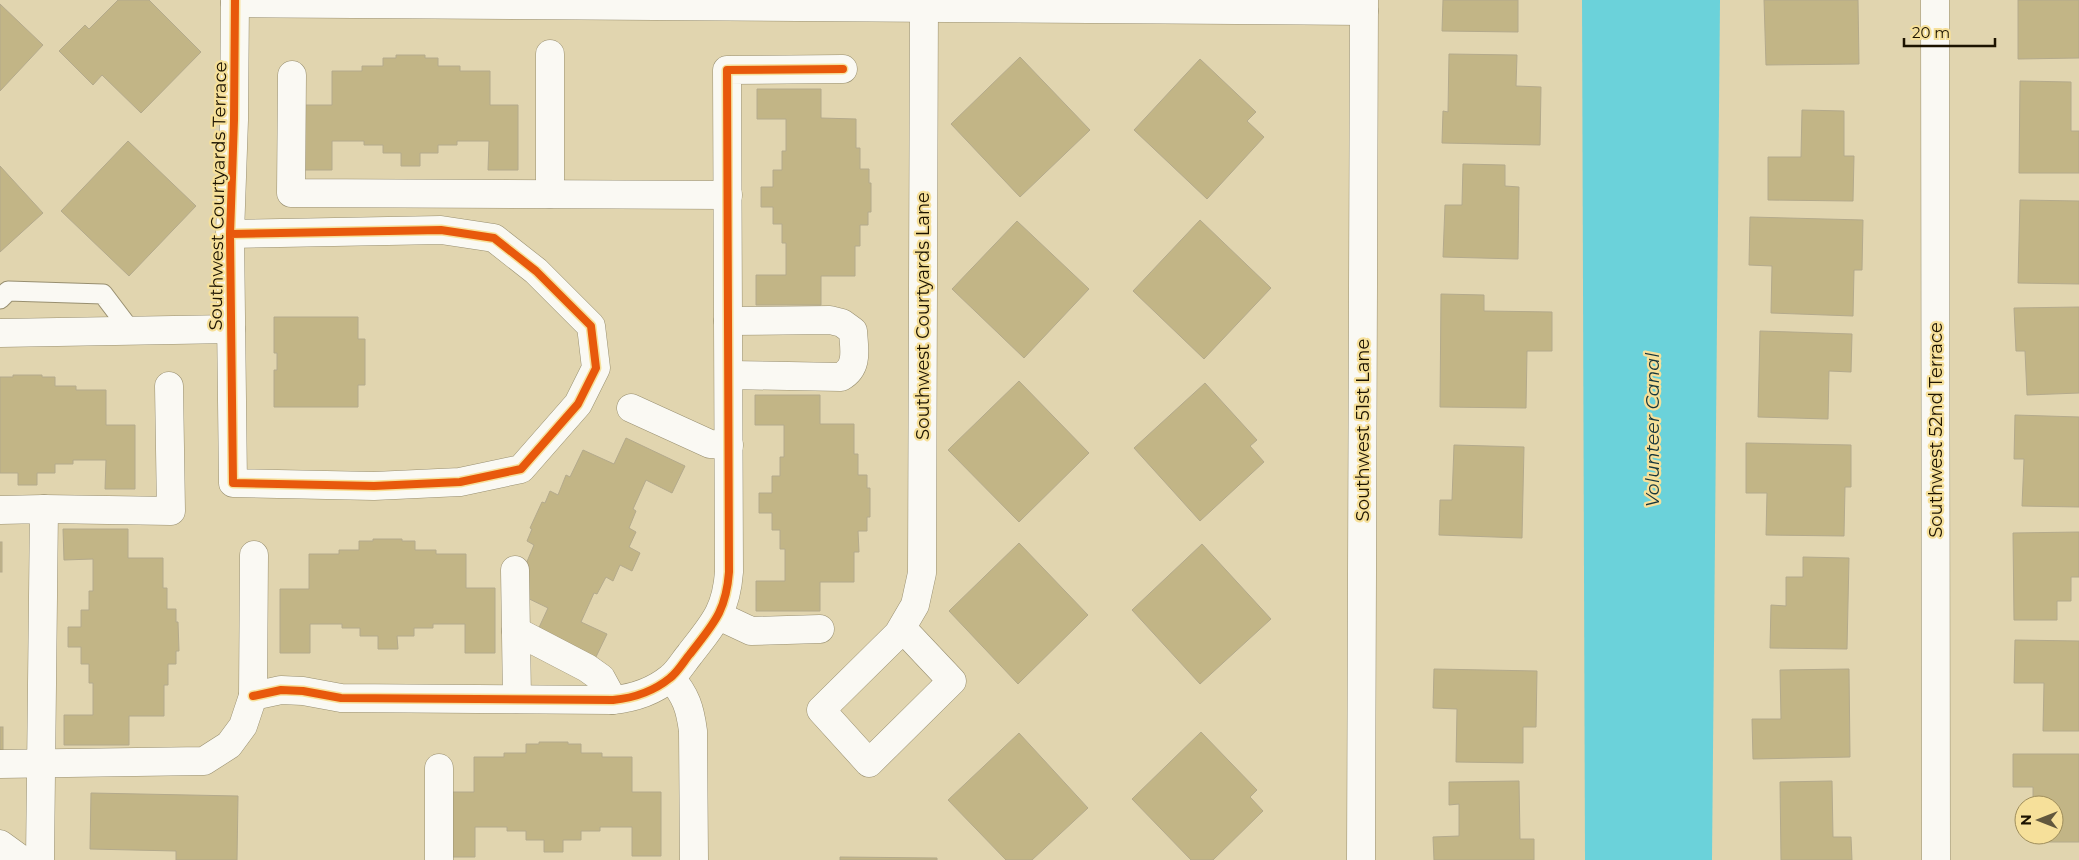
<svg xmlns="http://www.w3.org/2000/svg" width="2079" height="860" viewBox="0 0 2079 860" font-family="Montserrat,sans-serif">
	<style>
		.water { fill: #6bd2da }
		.building { fill: #c2b586; stroke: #b4aa8c }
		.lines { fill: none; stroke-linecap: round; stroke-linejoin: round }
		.service-casing { stroke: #988f70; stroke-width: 21 }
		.minor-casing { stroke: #988f70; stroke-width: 29 }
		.service { stroke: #faf9f3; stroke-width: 19 }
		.minor { stroke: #faf9f3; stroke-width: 28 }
		.cycleway-casing { stroke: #f6e09a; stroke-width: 11 }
		.cycleway { stroke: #e8590c; stroke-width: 8 }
		.labels { text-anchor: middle; stroke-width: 4.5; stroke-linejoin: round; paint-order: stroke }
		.street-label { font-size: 18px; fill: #1c1300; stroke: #f6e09a }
		.water-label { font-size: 19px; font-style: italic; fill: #17363c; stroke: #f6e09a }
	</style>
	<rect width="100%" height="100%" fill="#e1d5af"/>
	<polygon class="water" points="1582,0 1720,0 1712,860 1585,860"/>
	<g class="building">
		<polygon points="118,0 149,0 201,52 141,113 102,75 93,85 59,51 85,25 89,29"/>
		<polygon points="1443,0 1518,0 1518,32 1442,31"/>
		<polygon points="1764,0 1858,0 1859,64 1766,65"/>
		<polygon points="2018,0 2079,0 2079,58 2018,59"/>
		<polygon points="0,4 43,45 0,91"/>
		<polygon points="1449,54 1517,55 1516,86 1541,87 1540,145 1442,143 1443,111 1448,112"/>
		<polygon points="396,55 425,55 425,58 438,58 438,66 460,66 460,71 490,71 490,105 518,105 518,170 488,170 489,141 457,141 457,145 438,145 438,153 420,153 420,166 401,166 401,153 383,153 383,145 364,145 364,141 332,141 332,170 303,170 303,105 332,105 332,71 362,71 362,66 383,66 383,58 396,58"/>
		<polygon points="1020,57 1090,130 1020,197 951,124"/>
		<polygon points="1200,59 1256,112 1247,121 1264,137 1207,199 1134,130"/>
		<polygon points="2020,81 2071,82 2071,131 2079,131 2079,173 2019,173"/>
		<polygon points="757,89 821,89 821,118 856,119 856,148 860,148 860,169 869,169 869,183 871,183 871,212 868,212 868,225 860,225 860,246 855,246 855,276 821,276 821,305 756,305 756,275 786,275 786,243 782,243 782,224 773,224 773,207 761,207 761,187 773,187 773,170 782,170 782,151 786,151 786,119 757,119"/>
		<polygon points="1802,110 1844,111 1844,156 1854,156 1853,201 1768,200 1768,157 1801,157"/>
		<polygon points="128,141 196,206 129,276 61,211"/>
		<polygon points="1463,164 1505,165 1505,186 1519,187 1518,259 1443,257 1445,205 1462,205"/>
		<polygon points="0,166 43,213 0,252"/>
		<polygon points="2020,200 2079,201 2079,284 2018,283"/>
		<polygon points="1750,217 1863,220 1862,270 1854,270 1853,316 1771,313 1772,266 1749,265"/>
		<polygon points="1200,220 1271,288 1204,359 1133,291"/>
		<polygon points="1017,221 1089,289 1024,358 952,289"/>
		<polygon points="1441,294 1484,295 1484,311 1552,312 1552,351 1527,351 1526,408 1440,407"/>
		<polygon points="2079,307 2079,393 2027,395 2025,351 2016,351 2014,308"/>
		<polygon points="274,317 358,317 358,339 365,339 365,385 358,385 358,407 274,407 274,370 277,370 277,353 274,353"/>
		<polygon points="1760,331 1852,334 1851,372 1829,371 1828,419 1758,417"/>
		<polygon points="13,375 42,375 42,377 55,377 55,386 76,386 76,390 106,390 106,425 135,425 135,489 105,489 106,460 73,460 73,464 55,464 55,473 37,473 37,485 18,485 18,473 0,473 0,377 13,377"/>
		<polygon points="1019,381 1089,453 1019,522 948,450"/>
		<polygon points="1205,383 1257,440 1250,446 1264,462 1200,521 1134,448"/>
		<polygon points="755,395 820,395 820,424 854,424 854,454 858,454 858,475 867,475 867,488 870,488 870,517 867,517 867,531 858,531 859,552 854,552 854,582 820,582 820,611 756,611 756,581 785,581 785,549 780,549 780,530 772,530 772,513 759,513 759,493 772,493 772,476 780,476 780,457 784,457 784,425 755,425"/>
		<polygon points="2015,415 2079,417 2079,507 2022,506 2024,459 2014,459"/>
		<polygon points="626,438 685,466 672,493 646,480 633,509 636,511 629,528 636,532 629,547 640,553 632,571 620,565 613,581 606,577 597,594 594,593 581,622 607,634 594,661 536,634 548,608 517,593 529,566 526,564 534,545 527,541 532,529 530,528 542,502 545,503 550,491 558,495 566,475 570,477 583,450 614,464"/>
		<polygon points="1746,443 1851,445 1851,487 1845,487 1844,536 1766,535 1767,493 1746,493"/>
		<polygon points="1454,445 1524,447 1522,538 1439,535 1440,500 1452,500"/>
		<polygon points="63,529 128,529 128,558 163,558 163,588 167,588 167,609 176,609 176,622 178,622 179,651 176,651 176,664 168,664 168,685 164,685 164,716 129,716 129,745 64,745 64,715 93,715 93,683 89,683 89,664 81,664 81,647 68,647 68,627 81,627 81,610 89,610 89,591 93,591 93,559 64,560"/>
		<polygon points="2079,532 2079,577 2071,577 2071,601 2057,601 2057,620 2014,620 2013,533"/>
		<polygon points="373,539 402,539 402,541 415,541 415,550 436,550 436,554 466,554 466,588 495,588 495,653 465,653 465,624 433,624 433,628 414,628 414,636 397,636 398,649 378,649 378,636 360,636 360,628 342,628 342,624 310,624 310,653 280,653 280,589 309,589 309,554 339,554 339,550 359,550 359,541 373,541"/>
		<rect x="0" y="542" width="2" height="30"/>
		<polygon points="1019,543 1088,615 1018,684 949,611"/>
		<polygon points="1202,544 1271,619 1200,684 1132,610"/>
		<polygon points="1803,557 1849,558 1847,649 1770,648 1771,605 1786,606 1786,577 1803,577"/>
		<polygon points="2015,640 2079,641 2079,731 2043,731 2044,683 2014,683"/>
		<polygon points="1434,669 1537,671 1536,727 1523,727 1523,763 1456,762 1457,709 1433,708"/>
		<polygon points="1849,669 1850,757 1753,759 1752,719 1781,719 1780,670"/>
		<rect x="0" y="727" width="3" height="30"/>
		<polygon points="1201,732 1257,790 1250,797 1263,811 1213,860 1191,860 1132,799"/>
		<polygon points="1019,733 1088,808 1032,860 1006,860 948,800"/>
		<polygon points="539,742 568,742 568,744 581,744 581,753 602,753 602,757 632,757 632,792 661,792 661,856 632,856 632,827 600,827 600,831 581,831 581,840 563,840 563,852 544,852 544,840 526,840 526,831 507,831 507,827 475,827 475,857 446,857 445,792 474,792 474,757 504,757 504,753 526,753 526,744 539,744"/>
		<polygon points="2013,754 2079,754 2079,842 2034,842 2033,835 2054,835 2054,805 2033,805 2033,787 2013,787"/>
		<polygon points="1519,781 1520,839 1534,839 1534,860 1434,860 1433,837 1459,836 1459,804 1449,805 1449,782"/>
		<polygon points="1832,781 1833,837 1851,837 1852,860 1781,860 1780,782"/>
		<polygon points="91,793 238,796 237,860 176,860 176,851 90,849"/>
		<polygon points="840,857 937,858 937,860 840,860"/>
	</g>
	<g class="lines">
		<g class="service-casing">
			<polyline id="service" points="0,299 8,291 103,294 131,331"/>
		</g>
		<g class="minor-casing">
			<g id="minor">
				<polyline points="1935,0 1936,860"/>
				<path d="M235,3C611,7 987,7 1364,11"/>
				<polyline points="550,54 550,194"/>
				<polyline points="292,75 291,193 728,195"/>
				<polyline points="230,234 441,230 494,238 536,271 591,326 596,368 578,404 521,469 460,482 374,486 233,483 230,234 234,120 235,0"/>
				<path d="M728,321L830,320L842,323L853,331C854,349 859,367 841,377L729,375"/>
				<polyline points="0,333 231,329"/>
				<polyline points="631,408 710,444 729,445"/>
				<polyline points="44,509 171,511 169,386"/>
				<polyline points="0,510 44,509 40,860"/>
				<polyline points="515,570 517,699"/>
				<polyline points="719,616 751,631 820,629"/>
				<polyline points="902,628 952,681 869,763 821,710 898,634 915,605 922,573 924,0"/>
				<polyline points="516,631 587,668 601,678 613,700"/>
				<path d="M671,678C686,696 690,708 693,731L694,860"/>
				<path d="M253,696L281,690L303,691L341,698L613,700C634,698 654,691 670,678C678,672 684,661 690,654C713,624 726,612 729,572L727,70L843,69"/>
				<polyline points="0,764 204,761 229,745 243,726 253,696 254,555"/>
				<polyline points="439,768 439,860"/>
				<polyline points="0,844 22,860"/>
				<polyline points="1361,860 1364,0"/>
			</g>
		</g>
		<use href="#service" class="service"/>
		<use href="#minor" class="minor"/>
		<g class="cycleway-casing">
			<g id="cycleway">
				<polyline points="230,234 441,230 494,238 536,271 591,326 596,368 578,404 521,469 460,482 374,486 233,483 230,234 234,120 235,0"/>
				<path d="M253,696L281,690L303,691L341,698L613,700C634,698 654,691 670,678C678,672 684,661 690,654C713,624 726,612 729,572L727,70L843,69"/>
			</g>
		</g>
		<use href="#cycleway" class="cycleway"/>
	</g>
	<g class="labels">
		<g class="street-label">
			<text transform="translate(218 196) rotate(-89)" y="6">Southwest Courtyards Terrace</text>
			<text transform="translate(923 316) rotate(-90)" y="6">Southwest Courtyards Lane</text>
			<text transform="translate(1363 430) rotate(-90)" y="6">Southwest 51st Lane</text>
			<text transform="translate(1936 430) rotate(-90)" y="6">Southwest 52nd Terrace</text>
		</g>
		<g class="water-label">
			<text transform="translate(1652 430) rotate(-90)" y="7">Volunteer Canal</text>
		</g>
	</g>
	<g transform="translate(2039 820) rotate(270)"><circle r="24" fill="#f6e09a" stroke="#9f8e5c"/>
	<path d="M0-4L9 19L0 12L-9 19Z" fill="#61573d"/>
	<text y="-8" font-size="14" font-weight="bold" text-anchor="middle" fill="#1c1300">N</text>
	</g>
	<path d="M1904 38v8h91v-8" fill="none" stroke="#1c1300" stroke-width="2.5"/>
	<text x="1912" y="38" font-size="15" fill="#1c1300" stroke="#f6e09a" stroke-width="4" paint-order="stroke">20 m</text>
</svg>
